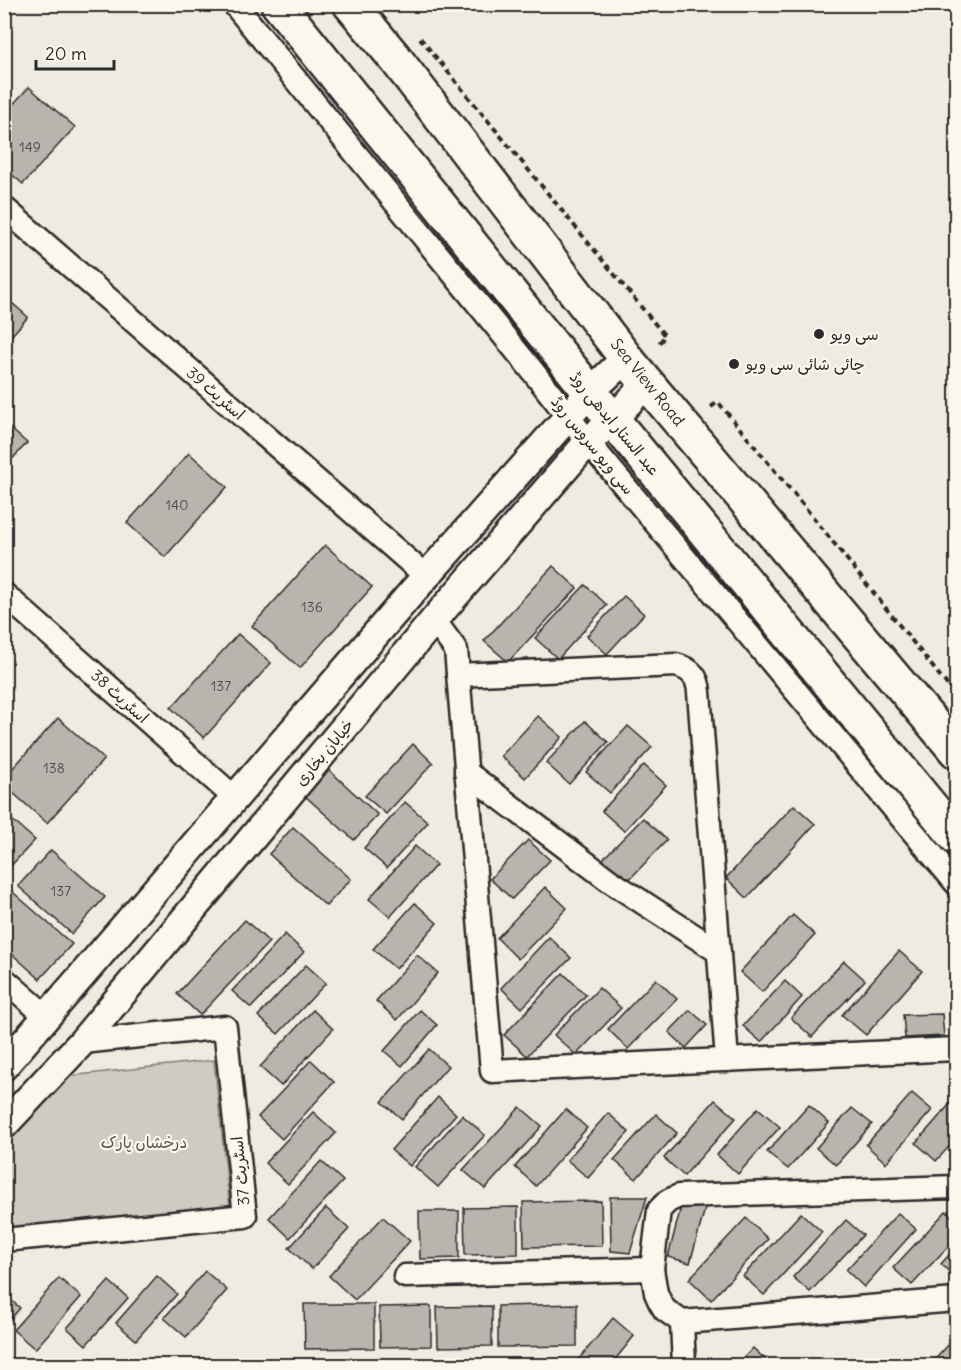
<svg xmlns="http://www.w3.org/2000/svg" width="961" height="1370" viewBox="0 0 961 1370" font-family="Delius,'Playpen Sans Arabic',sans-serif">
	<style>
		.green { fill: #cecbc2; stroke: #7c7b76; stroke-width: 1.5 }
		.building { fill: #b8b5ae; stroke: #2b2b2b; stroke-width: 1.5 }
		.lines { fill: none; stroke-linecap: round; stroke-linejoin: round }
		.minor-casing { stroke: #2b2b2b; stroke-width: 27 }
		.tertiary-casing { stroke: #2b2b2b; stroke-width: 32 }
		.primary-casing { stroke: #2b2b2b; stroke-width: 38 }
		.path { stroke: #2b2b2b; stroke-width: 4; stroke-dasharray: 6 4.5; stroke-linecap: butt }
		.minor { stroke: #fbf7ec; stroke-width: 22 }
		.tertiary { stroke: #fbf7ec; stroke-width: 27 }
		.primary { stroke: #fbf7ec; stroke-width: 33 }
		.poi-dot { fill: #2b2b2b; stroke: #fbf7ec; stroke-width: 2 }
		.labels { text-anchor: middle; stroke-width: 4.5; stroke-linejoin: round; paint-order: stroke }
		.number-label { font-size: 14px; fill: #4e4e4c }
		.poi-label { font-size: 16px; fill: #2b2b2b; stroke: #fbf7ec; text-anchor: start }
		.street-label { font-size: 16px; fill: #2b2b2b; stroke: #fbf7ec }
		.park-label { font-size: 16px; fill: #545351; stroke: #fbf7ec }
	</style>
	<rect width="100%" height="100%" fill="#eeebe0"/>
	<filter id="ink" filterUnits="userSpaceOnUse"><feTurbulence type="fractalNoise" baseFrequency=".0167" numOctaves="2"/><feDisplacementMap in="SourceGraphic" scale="12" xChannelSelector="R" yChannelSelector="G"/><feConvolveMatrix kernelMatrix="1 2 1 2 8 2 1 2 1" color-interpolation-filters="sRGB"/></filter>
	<g filter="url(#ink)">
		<polygon class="green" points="214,1060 230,1208 5,1228 5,1144 60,1077"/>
		<g class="building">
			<polygon points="29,87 75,127 23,184 4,168 4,114"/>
			<polygon points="4,296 28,317 4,344"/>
			<polygon points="4,423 27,443 4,468"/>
			<polygon points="189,453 227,487 165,557 127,523"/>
			<polygon points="325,545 372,587 300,668 252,626"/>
			<polygon points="553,566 577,588 508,662 484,641"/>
			<polygon points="585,585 607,605 558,659 535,638"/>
			<polygon points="624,596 644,614 607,654 587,636"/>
			<polygon points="238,634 271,663 204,738 171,708"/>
			<polygon points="538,716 562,737 525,778 501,756"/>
			<polygon points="58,718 104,759 47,823 4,785 4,778"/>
			<polygon points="585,721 608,742 569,784 546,763"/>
			<polygon points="628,726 652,747 610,793 586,772"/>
			<polygon points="413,744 433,763 386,814 365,796"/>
			<polygon points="644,765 666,785 624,831 602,811"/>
			<polygon points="329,770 378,815 354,840 305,796"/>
			<polygon points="405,802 428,822 387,868 364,848"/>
			<polygon points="794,805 815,824 747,898 726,878"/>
			<polygon points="4,813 35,840 4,873"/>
			<polygon points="643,818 667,840 624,885 600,862"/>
			<polygon points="293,827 351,879 326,906 269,854"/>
			<polygon points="528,840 550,860 512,899 490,879"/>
			<polygon points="415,846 436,865 390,917 369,899"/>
			<polygon points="51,850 105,897 72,934 18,886"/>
			<polygon points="7,887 72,944 40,979 4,947 4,891"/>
			<polygon points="545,887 567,908 518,959 497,938"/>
			<polygon points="415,903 437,923 396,969 373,949"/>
			<polygon points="793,915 815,935 762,992 740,972"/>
			<polygon points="245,920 269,942 200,1015 177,994"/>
			<polygon points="285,934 304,952 251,1008 232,991"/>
			<polygon points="549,937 571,958 522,1008 501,988"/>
			<polygon points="899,951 922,971 866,1035 842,1015"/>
			<polygon points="417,955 438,973 397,1020 376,1001"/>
			<polygon points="844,961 865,980 812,1037 791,1018"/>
			<polygon points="306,965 326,983 278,1034 258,1016"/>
			<polygon points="563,973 586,995 527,1056 504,1035"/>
			<polygon points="656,979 677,999 628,1049 608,1029"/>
			<polygon points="785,981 802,997 761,1042 743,1026"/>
			<polygon points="599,988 621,1008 576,1055 554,1035"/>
			<polygon points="313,1010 333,1029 281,1086 260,1067"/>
			<polygon points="420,1010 437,1025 402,1066 384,1051"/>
			<polygon points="690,1010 707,1025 686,1048 669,1032"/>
			<polygon points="942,1014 944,1036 905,1038 903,1015"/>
			<polygon points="429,1049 448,1066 402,1119 382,1102"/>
			<polygon points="311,1060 334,1082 282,1139 258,1117"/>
			<polygon points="912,1093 932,1110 886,1163 866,1145"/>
			<polygon points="438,1097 456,1114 410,1166 391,1150"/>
			<polygon points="956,1097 956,1139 936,1161 916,1143"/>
			<polygon points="715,1100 736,1118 684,1176 664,1158"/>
			<polygon points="809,1105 829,1123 788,1169 767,1152"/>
			<polygon points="520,1107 542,1126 485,1189 463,1170"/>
			<polygon points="758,1108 780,1127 738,1174 717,1155"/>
			<polygon points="852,1108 872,1124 836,1165 816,1148"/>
			<polygon points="566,1109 587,1128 536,1186 515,1167"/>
			<polygon points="313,1112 336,1133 288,1184 265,1163"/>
			<polygon points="608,1113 629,1132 588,1178 567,1160"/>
			<polygon points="656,1114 677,1133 636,1179 614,1160"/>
			<polygon points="462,1115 485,1135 438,1187 415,1167"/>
			<polygon points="321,1161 343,1181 290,1238 269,1218"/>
			<polygon points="610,1197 647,1197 630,1253 611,1251"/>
			<polygon points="683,1199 706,1205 690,1263 668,1257"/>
			<polygon points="601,1201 602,1246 524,1247 523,1202"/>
			<polygon points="518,1207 518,1254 465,1255 464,1208"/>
			<polygon points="326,1208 349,1229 312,1269 289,1248"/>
			<polygon points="419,1211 459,1211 459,1258 420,1259"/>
			<polygon points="946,1211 956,1221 956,1238 912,1285 893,1268"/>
			<polygon points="801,1213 822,1232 764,1295 743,1276"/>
			<polygon points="898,1213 916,1229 864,1287 846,1270"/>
			<polygon points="383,1217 410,1241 355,1300 329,1276"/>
			<polygon points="746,1218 768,1239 711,1300 689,1279"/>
			<polygon points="846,1220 863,1235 810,1292 793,1277"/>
			<polygon points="956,1247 956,1278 941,1264"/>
			<polygon points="205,1271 227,1290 186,1337 164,1318"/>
			<polygon points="157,1276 177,1294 136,1340 116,1323"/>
			<polygon points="59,1278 81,1297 35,1349 13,1330"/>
			<polygon points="109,1281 128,1298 86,1345 67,1328"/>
			<polygon points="4,1294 20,1308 4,1326"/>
			<polygon points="304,1304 374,1304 374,1348 305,1349"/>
			<polygon points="577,1304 577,1346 498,1347 498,1306"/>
			<polygon points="431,1306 431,1346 380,1347 379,1307"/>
			<polygon points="492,1306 492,1346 438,1347 437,1307"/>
			<polygon points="613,1318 634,1336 610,1366 573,1366"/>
			<polygon points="951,1342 956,1347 956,1366 929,1366"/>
			<polygon points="753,1348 772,1366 736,1366"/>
		</g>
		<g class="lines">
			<g class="minor-casing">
				<g id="minor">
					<polyline points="234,4 531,369 588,442 956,883"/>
					<polyline points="4,208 427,577"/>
					<polyline points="4,594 235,798"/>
					<polyline points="434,620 456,650 492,1071 956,1049"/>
					<path d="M458,675L676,665C691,669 698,677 699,692L727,1060"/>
					<polyline points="466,772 610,881 719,952"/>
					<polyline points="4,979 47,1017"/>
					<polyline points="4,1240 245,1216 225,1027 82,1042"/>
					<polyline points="405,1276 652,1269"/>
					<polyline points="682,1322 665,1310 660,1302 656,1293 652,1269 659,1210 668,1201 679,1196 956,1187"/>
					<polyline points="684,1366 682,1322 956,1300"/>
				</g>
			</g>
			<g class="tertiary-casing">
				<g id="tertiary">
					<polyline points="4,1066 413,591 590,392 626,358"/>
					<polyline points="4,1125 82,1042 434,620 588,442 613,419 647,383"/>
				</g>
			</g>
			<g class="primary-casing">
				<g id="primary">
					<polyline points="278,4 590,392 956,837"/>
					<polyline points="350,4 395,58 626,358 956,751"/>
				</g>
			</g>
			<g class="path">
				<polyline points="420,38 665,336 659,343"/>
				<polyline points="711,407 718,402 817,522 956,696"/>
			</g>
			<use href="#minor" class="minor"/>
			<use href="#tertiary" class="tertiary"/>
			<use href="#primary" class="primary"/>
		</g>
	</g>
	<g class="poi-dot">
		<circle cx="819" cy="334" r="6"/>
		<circle cx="734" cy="364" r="6"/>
	</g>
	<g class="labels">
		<g class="number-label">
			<text x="30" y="152">149</text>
			<text x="177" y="510">140</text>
			<text x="312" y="612">136</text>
			<text x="221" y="691">137</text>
			<text x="54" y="773">138</text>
			<text x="61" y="896">137</text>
		</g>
		<g class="poi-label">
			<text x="831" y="340">سی ویو</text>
			<text x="746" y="370">چائی شائی سی ویو</text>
		</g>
		<g class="street-label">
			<text transform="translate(648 382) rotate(51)" y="6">Sea View Road</text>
			<text transform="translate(216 393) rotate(41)" y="6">اسٹریٹ 39</text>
			<text transform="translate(615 423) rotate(50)" y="6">عبد الستار ایدھی روڈ</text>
			<text transform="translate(593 445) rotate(51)" y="6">سی ویو سروس روڈ</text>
			<text transform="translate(120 696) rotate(42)" y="6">اسٹریٹ 38</text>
			<text transform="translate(324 752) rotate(-50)" y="6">خیابان بخاری</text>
			<text transform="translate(240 1171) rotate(-96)" y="6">اسٹریٹ 37</text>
		</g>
		<g class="park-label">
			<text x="144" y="1148">درخشاں پارک</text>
		</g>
	</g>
	<rect width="961" height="1370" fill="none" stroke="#fbf7ec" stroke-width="24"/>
	<rect x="12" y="12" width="937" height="1346" fill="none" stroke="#2b2b2b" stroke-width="2" filter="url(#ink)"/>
	<path d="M36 60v9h78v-9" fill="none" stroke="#2b2b2b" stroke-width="3"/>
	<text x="45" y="60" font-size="18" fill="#2b2b2b" stroke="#fbf7ec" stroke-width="4.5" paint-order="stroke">20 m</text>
</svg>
